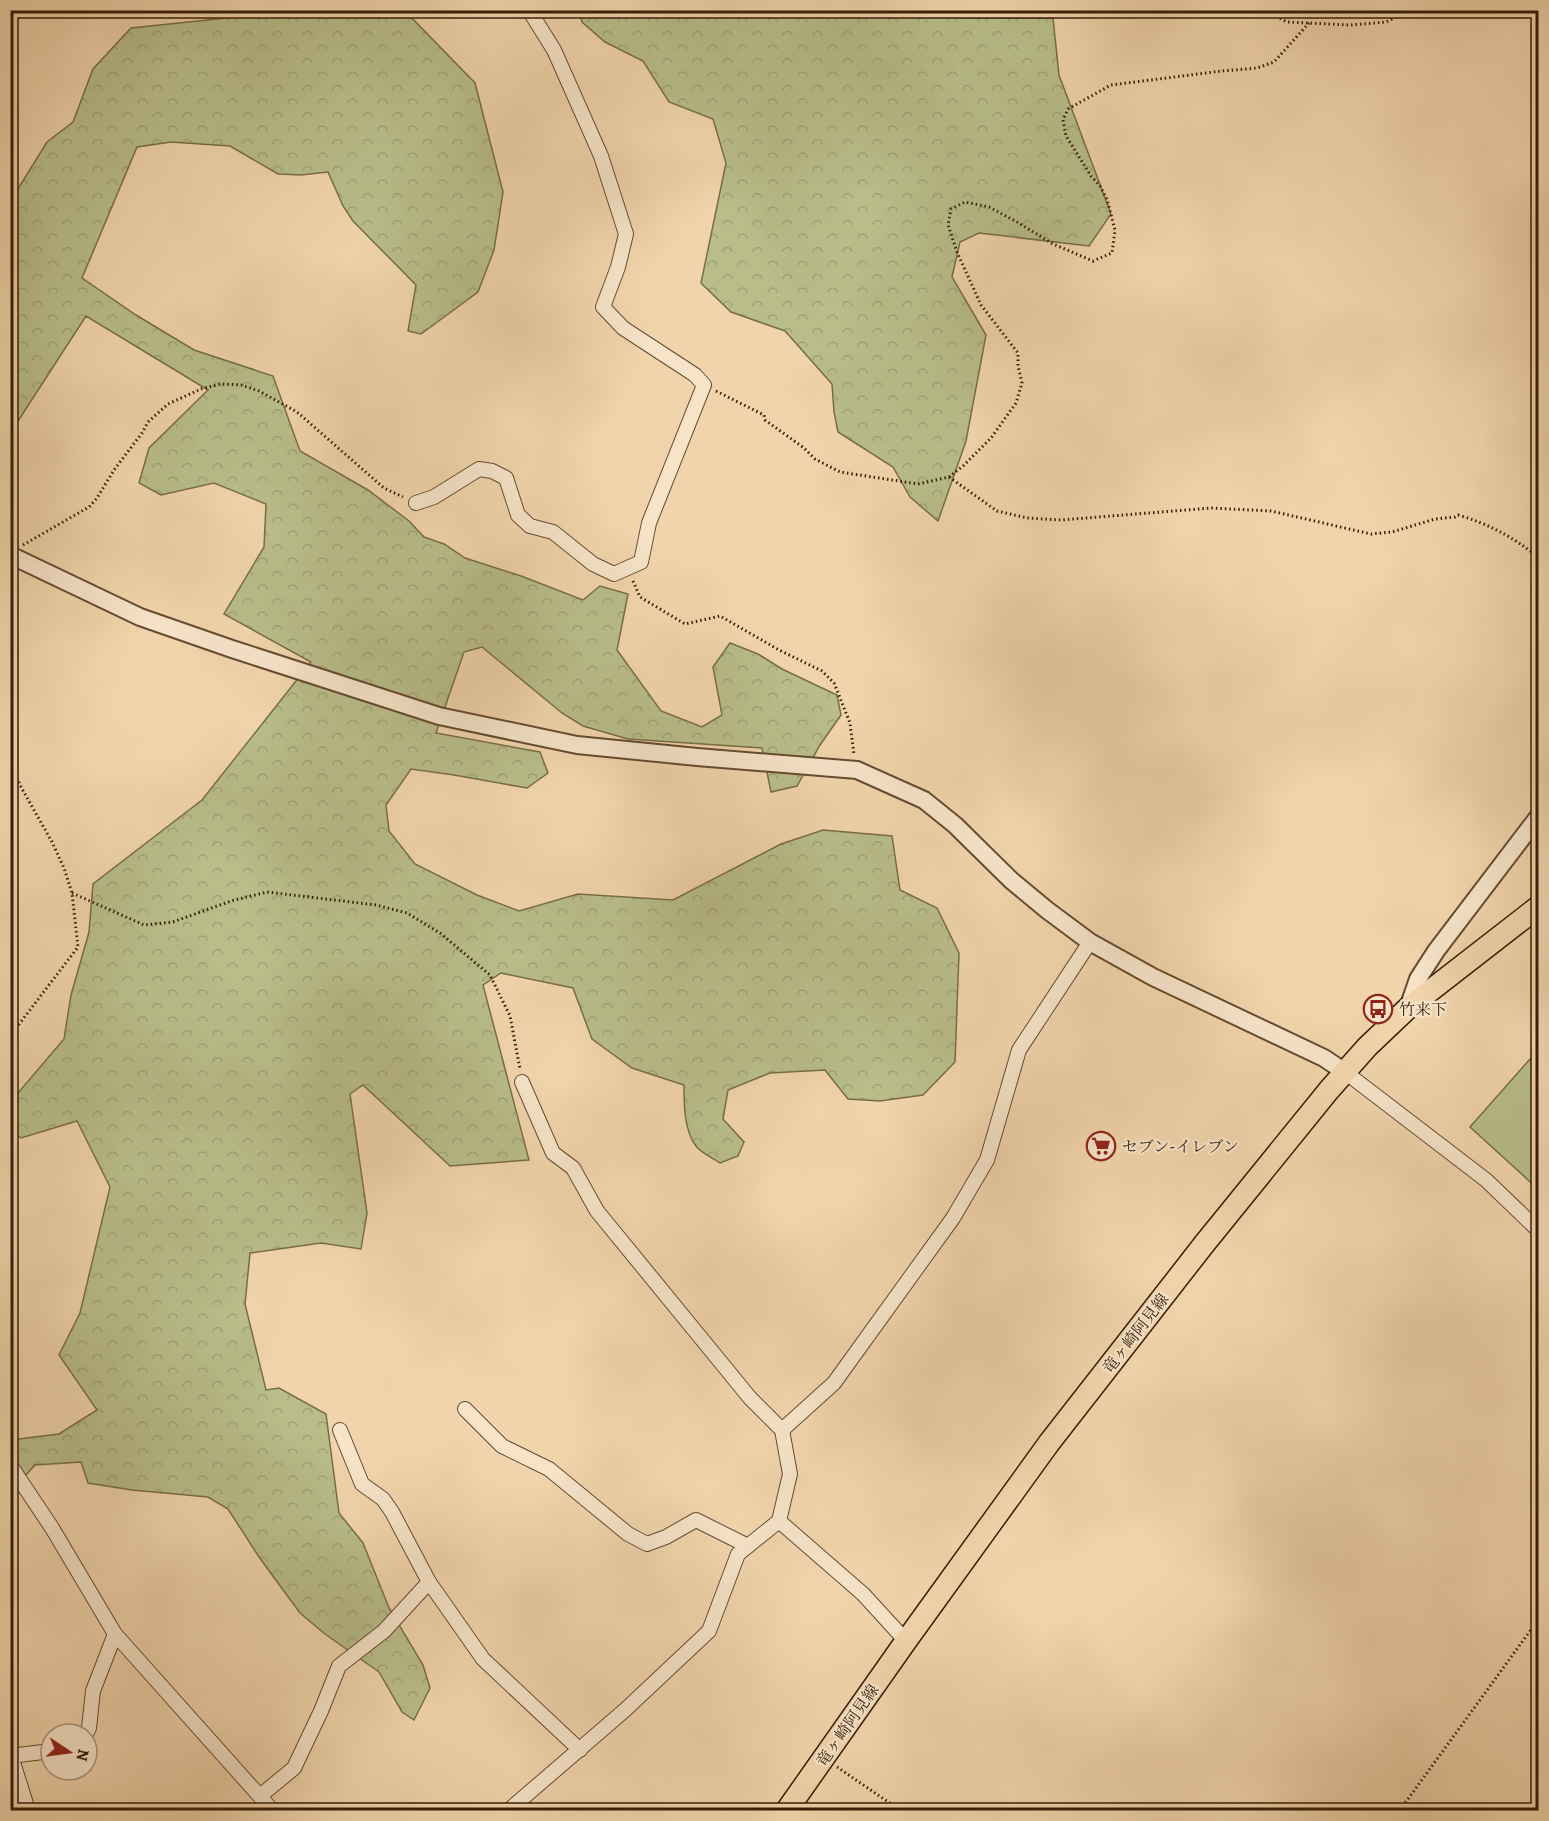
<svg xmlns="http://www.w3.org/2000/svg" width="1549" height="1821" viewBox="0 0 1549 1821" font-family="Alegreya,'Noto Serif JP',serif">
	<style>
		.forest { fill: url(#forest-crowns); stroke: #786d49; stroke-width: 1.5 }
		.pitch { fill: #b8bd8a; stroke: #786d49; stroke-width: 1.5 }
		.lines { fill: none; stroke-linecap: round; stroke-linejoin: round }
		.minor-casing { stroke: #664b31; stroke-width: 16 }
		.tertiary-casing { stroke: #664b31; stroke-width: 20 }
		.primary-casing { stroke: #371d08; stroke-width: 24 }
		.path { stroke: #371d08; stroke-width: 3; stroke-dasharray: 1.5 3; stroke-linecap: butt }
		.minor { stroke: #f6e3c8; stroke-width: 14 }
		.tertiary { stroke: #f6e3c8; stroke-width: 16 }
		.primary { stroke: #f1d4ab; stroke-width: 21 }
		.labels { text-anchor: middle; stroke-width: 4.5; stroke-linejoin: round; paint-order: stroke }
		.poi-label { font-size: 16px; fill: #371d08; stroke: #f6e3c8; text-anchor: start }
		.street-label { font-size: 16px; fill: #371d08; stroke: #f6e3c8 }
	</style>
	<defs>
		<pattern id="forest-crowns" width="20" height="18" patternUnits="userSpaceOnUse" patternTransform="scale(1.5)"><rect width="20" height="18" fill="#b8bd8a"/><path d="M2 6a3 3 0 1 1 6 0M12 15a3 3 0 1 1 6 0" fill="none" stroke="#9fa276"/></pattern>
	</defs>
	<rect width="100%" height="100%" fill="#f1d4ab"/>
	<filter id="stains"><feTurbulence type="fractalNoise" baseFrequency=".00333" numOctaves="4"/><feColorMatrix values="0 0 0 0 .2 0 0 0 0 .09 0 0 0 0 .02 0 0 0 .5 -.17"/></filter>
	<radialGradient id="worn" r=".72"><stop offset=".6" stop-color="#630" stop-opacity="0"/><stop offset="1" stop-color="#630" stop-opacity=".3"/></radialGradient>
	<g class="forest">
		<path d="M241,11H405L475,83L503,192L494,250L478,292L421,334L408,331L416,285L353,221L343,206L328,172L301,175L278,174L230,146L171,142L137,147L82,278L136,315L194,350L273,376L300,451L368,490L409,521L424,537L444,544L465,558L521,576L583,600L600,586L628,594L617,650L661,711L702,727L722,715L713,667L730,643L758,654L782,669L837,695L841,715L820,745L797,786L771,792L762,748L628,739L583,726L562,713L482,647L464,652L436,733L540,752L548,773L527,788L454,775L411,769L386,805L389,831L415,864L477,895L519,911L578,894L673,900L781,844L823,830L892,836L900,890L937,908L959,953L955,1062L923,1095L880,1101L848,1099L825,1070L770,1073L728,1090L723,1119L744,1142L738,1156L720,1163C713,1158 701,1153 696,1146C684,1131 684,1104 684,1085L632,1068L592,1039L573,988L501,973L483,985L529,1160L450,1166L363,1085L350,1094L367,1213L361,1249L321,1243L250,1253L245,1304L266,1390L279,1388L326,1414L339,1513L363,1543L389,1608L423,1665L430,1688L414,1720L402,1712L379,1672L325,1634L300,1613L259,1557L228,1509L208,1497L132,1490L88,1483L81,1462L35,1465L11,1491V1440L59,1434L97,1410L59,1355L80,1313L110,1187L77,1121L21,1138L11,1130V1104L12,1100L64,1039L71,995L89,932L93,884L202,800L311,662L224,614L264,547L266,504L214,483L161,495L139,483L149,448L208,390L86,316L11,432V200L47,142L73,122L93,69L131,28L236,17Z"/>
		<polygon points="942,11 963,18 1053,18 1059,75 1111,214 1089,246 979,233 960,242 952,277 986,335 966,441 938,521 910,497 893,467 838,432 834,412 832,384 785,331 731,312 701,283 726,163 713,119 669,102 643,61 605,42 582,22 579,11"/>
	</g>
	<polygon class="pitch" points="1538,1050 1538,1189 1470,1127"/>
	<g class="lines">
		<g class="minor-casing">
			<g id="minor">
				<polyline points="416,503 434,497 479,469 492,471 506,478 518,515 530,526 553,532 593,564 614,574 641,562 649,523 704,385 695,375 623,328 603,307 618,267 626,234 601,156 554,50 529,10"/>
				<polyline points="1345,1072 1486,1180 1538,1230"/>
				<polyline points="465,1409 502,1446 549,1469 628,1534 647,1544 666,1537 696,1520 748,1546"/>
				<polyline points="340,1430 362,1484 383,1499 392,1512 429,1582 483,1659 580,1750"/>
				<polyline points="782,1430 834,1383 953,1218 987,1160 1019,1050 1090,942"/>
				<polyline points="10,1465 52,1528 115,1634 272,1810"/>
				<polyline points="779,1521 863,1594 906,1641"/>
				<polyline points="86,1734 89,1728 93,1691 115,1634"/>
				<polyline points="10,1756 51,1751"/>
				<polyline points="11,1756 28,1810"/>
				<polyline points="260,1796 294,1768 321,1711 339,1666 384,1631 429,1582"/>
				<polyline points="509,1810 625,1710 709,1631 738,1554 779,1521 790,1474 782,1430 750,1398 597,1211 573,1168 553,1153 522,1082"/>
			</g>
		</g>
		<g class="tertiary-casing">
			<g id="tertiary">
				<polyline points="10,555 140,617 232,649 439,716 577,745 697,757 857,770 924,800 955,825 1012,881 1047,910 1090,942 1153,977 1324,1058 1345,1072"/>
				<polyline points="1408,1008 1418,979 1436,951 1538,817"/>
			</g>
		</g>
		<g class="primary-casing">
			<polyline id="primary" points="787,1810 906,1641 1049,1443 1205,1243 1329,1090 1367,1047 1408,1008 1538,907"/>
		</g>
		<g class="path">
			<polyline points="1264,10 1287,22 1350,25 1386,22 1411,10"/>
			<polyline points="716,391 764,415 765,420 804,448 815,459 840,472 918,484 949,477 963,466 991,438 1016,403 1022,383 1018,366 1018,353 981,305 957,252 948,225 951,209 965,202 989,207 1017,222 1053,244 1093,261 1112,253 1115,230 1107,199 1100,186 1091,176 1066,136 1063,120 1068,109 1111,85 1222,71 1257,68 1274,62 1309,23"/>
			<path d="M949,477L997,511L1027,518L1061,520L1211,508L1271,511L1371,534L1392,532L1435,519L1455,517L1458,515C1489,524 1513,537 1538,557"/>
			<polyline points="23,545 89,507 97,498 114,470 142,433 148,422 168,404 201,389 221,384 241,385 259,391 297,412 384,488 403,497"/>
			<polyline points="633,581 640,597 685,624 720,616 779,650 822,671 834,683 850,723 854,755"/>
			<polyline points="10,761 21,787 52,842 64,868 72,893 78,947 10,1036"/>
			<polyline points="72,893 144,925 173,922 231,901 267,892 376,905 407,913 440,933 490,975 510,1016 520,1069"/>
			<polyline points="837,1767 900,1810"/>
			<polyline points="1400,1810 1538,1620"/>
		</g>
		<use href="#minor" class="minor"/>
		<use href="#tertiary" class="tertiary"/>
		<use href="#primary" class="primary"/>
	</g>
	<defs>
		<g id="bus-ring" transform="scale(1.5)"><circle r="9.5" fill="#f6e3c8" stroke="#8f2418" stroke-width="1.5"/><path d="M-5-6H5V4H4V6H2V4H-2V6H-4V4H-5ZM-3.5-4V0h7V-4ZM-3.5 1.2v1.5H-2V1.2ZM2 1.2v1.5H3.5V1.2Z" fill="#8f2418"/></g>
		<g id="supermarket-ring" transform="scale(1.5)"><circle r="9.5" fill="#f6e3c8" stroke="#8f2418" stroke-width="1.5"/><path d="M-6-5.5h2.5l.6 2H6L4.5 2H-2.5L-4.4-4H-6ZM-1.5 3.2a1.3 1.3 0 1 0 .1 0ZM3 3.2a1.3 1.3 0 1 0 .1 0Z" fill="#8f2418"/></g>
	</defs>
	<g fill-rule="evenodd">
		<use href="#bus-ring" x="1378" y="1009"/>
		<use href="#supermarket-ring" x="1101" y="1146"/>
	</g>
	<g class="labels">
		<g class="poi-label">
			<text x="1399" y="1015">竹来下</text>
			<text x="1122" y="1152">セブン-イレブン</text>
		</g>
		<g class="street-label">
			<text transform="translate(1135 1333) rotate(-52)" y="6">竜ヶ崎阿見線</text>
			<text transform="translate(847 1725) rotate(-55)" y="6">竜ヶ崎阿見線</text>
		</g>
	</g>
	<rect width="1549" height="1821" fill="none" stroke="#f1d4ab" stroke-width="36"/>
	<rect x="12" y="12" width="1525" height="1797" fill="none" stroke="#371d08" stroke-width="3"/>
	<rect x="18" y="18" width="1513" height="1785" fill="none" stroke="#371d08" stroke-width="1.5"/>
	<g transform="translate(69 1752) rotate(103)"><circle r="28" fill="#f6e3c8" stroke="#aa947b" stroke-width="1.5"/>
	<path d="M0-4.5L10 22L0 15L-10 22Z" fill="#8f2418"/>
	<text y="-9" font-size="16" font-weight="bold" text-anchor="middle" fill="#371d08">N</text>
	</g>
	<rect width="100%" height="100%" filter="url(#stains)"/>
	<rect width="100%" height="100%" fill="url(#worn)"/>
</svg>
